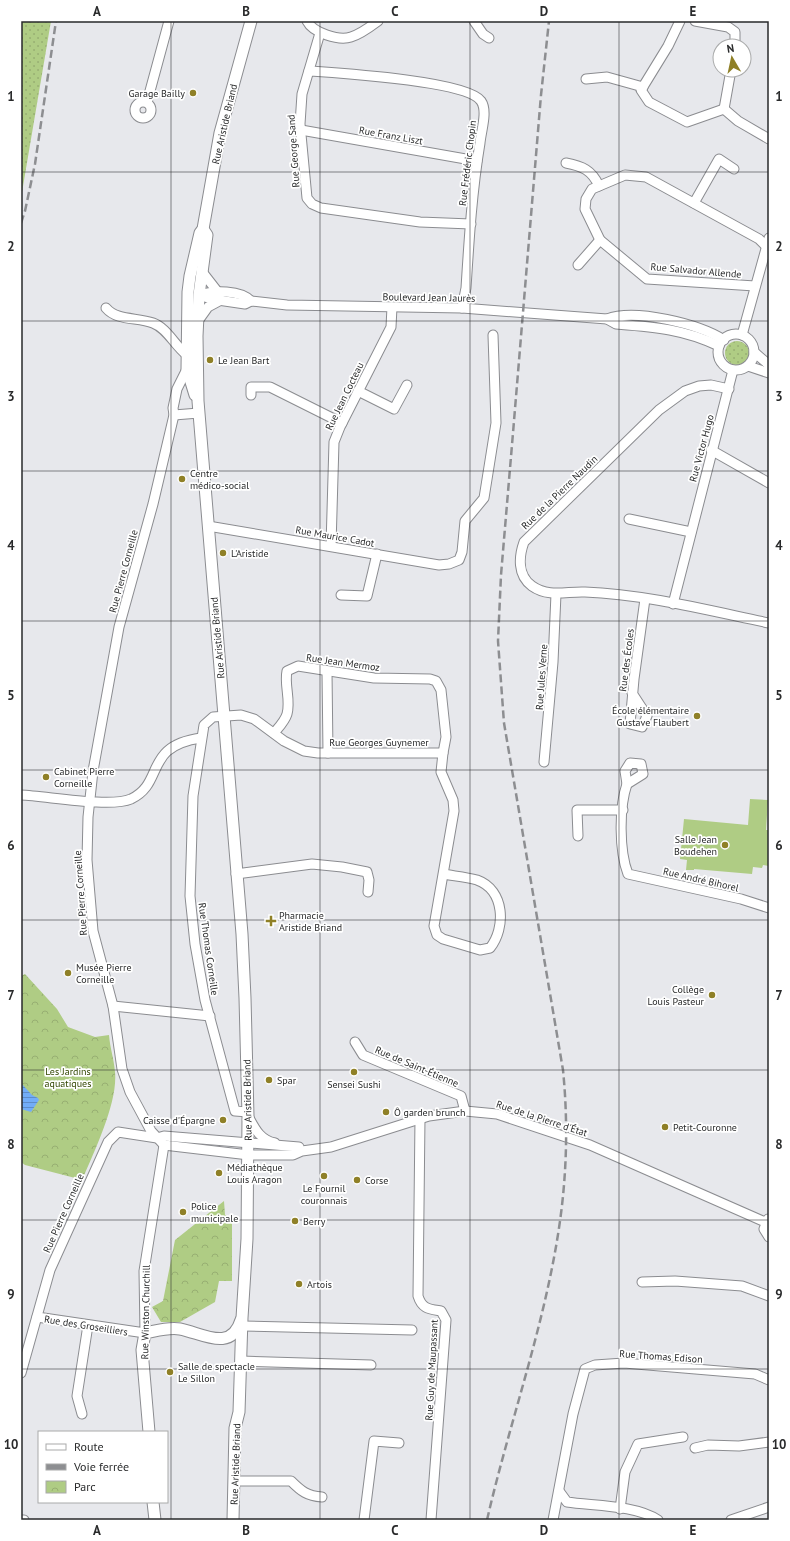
<svg xmlns="http://www.w3.org/2000/svg" width="790" height="1541" viewBox="0 0 790 1541" font-family="'PT Sans',sans-serif">
	<style>
		.grass { fill: url(#grass-dots) }
		.park { fill: url(#park-crowns) }
		.pitch { fill: #afcc84 }
		.water { fill: url(#water-rules) }
		.lines { fill: none; stroke-linecap: round; stroke-linejoin: round }
		.minor-casing { stroke: #8b8c90; stroke-width: 11 }
		.major-casing { stroke: #8b8c90; stroke-width: 13 }
		.minor { stroke: #fff; stroke-width: 9 }
		.major { stroke: #fff; stroke-width: 11 }
		.rail { stroke: #8d8e91; stroke-width: 2.5; stroke-dasharray: 8 4; stroke-linecap: butt }
		.grid { fill: none; stroke: #292a2b; stroke-width: 1; stroke-opacity: 0.55 }
		.poi-dot { fill: #8f8027; stroke: #fff; stroke-width: 1.5 }
		.labels { text-anchor: middle; stroke-width: 3.5; stroke-linejoin: round; paint-order: stroke }
		.poi-label { font-size: 10px; fill: #292a2b; stroke: #fff; text-anchor: start }
		.street-label { font-size: 10px; fill: #292a2b; stroke: #fff }
		.park-label { font-size: 10px; fill: #324600; stroke: #fff }
		.neatline { fill: none; stroke: #292a2b; stroke-width: 1.5 }
		.grid-label { font-size: 13px; text-anchor: middle; font-weight: bold; fill: #292a2b }
	</style>
	<defs>
		<pattern id="grass-dots" width="8" height="8" patternUnits="userSpaceOnUse"><rect width="8" height="8" fill="#afcc84"/><path d="M2 2h.1M6 6h.1" fill="none" stroke="#97af72" stroke-width="1.8" stroke-linecap="round"/></pattern>
		<pattern id="park-crowns" width="20" height="18" patternUnits="userSpaceOnUse"><rect width="20" height="18" fill="#afcc84"/><path d="M2 6a3 3 0 1 1 6 0M12 15a3 3 0 1 1 6 0" fill="none" stroke="#97af72"/></pattern>
		<pattern id="water-rules" width="6" height="5" patternUnits="userSpaceOnUse"><rect width="6" height="5" fill="#72adf8"/><path d="M0 2.5h6" fill="none" stroke="#5e8dc9"/></pattern>
	</defs>
	<rect width="100%" height="100%" fill="#e7e8ec"/>
	<g class="grass">
		<polygon points="21,21 51,21 21,198"/>
		<circle cx="737" cy="353" r="12"/>
	</g>
	<g class="park">
		<path d="M25,974L57,1009L68,1027L95,1037L109,1035C110,1048 114,1059 115,1072C118,1102 95,1150 83,1178L79,1179L25,1165L21,1162V976Z"/>
		<polygon points="224,1201 225,1215 232,1220 232,1281 219,1281 215,1302 180,1322 161,1322 152,1307 163,1301 175,1240"/>
	</g>
	<polygon class="pitch" points="750,799 768,800 766,830 769,830 769,866 763,865 762,868 753,867 752,874 694,869 694,870 686,870 687,860 680,859 684,819 748,825"/>
	<polygon class="water" points="21,1083 32,1095 38,1098 39,1100 31,1112 21,1109"/>
	<g class="lines">
		<g class="minor-casing">
			<g id="minor">
				<path d="M307,21C313,33 339,41 351,37C361,34 370,27 378,21"/>
				<polyline points="474,21 483,34 489,38"/>
				<polyline points="680,21 668,46 641,90 649,102 687,122 724,109"/>
				<polyline points="695,21 728,27 735,32 735,46"/>
				<polyline points="320,33 302,94 300,124 307,198 312,204 321,208 420,222 471,224"/>
				<polyline points="731,70 724,109 738,121 769,139"/>
				<path d="M309,71C337,73 467,81 481,101C488,111 481,131 480,143C472,191 469,240 466,288L462,308"/>
				<polyline points="586,79 607,77 643,87"/>
				<circle cx="143" cy="110" r="8"/>
				<polyline points="147,102 169,21"/>
				<polyline points="301,130 477,161"/>
				<path d="M566,163C582,166 592,170 599,186"/>
				<polyline points="694,203 719,159 734,169"/>
				<polyline points="578,265 600,240"/>
				<polyline points="203,273 217,291"/>
				<polyline points="755,286 647,279 600,240 585,209 586,199 592,189 625,175 646,177 759,239 767,247"/>
				<path d="M199,295L211,299L245,304L251,301L287,305L462,308L607,319L616,324C654,327 684,329 719,346"/>
				<path d="M200,295C213,290 241,290 251,301"/>
				<path d="M106,308C117,321 137,317 153,323C167,328 175,346 187,355"/>
				<path d="M607,319C635,308 699,324 724,340"/>
				<polyline points="198,321 208,307 221,300"/>
				<circle cx="736" cy="352" r="18"/>
				<polyline points="742,335 769,238"/>
				<polyline points="754,352 769,365"/>
				<polyline points="748,366 769,373"/>
				<polyline points="187,369 177,389 173,408 174,415 153,504 119,627 93,771 88,817 87,860 93,931 113,1006 122,1069 130,1092 151,1131 164,1145 249,1155 293,1155 302,1151 331,1147 429,1116 465,1111 497,1114 590,1145 765,1222"/>
				<path d="M729,389L711,385L699,386L685,391L659,410L524,542C519,556 517,575 532,586C549,598 567,591 585,592C644,594 711,611 769,623"/>
				<polyline points="358,391 394,409 407,385"/>
				<polyline points="251,395 251,387 270,387 342,423"/>
				<polyline points="174,415 199,413"/>
				<polyline points="711,450 769,483"/>
				<polyline points="629,519 691,532"/>
				<polyline points="208,526 439,565 449,564 459,560 462,552 465,521 484,498 496,423 493,335"/>
				<polyline points="331,546 334,442 340,427 391,327 392,307"/>
				<polyline points="341,595 367,596 377,554"/>
				<polyline points="673,604 733,370"/>
				<polyline points="327,672 328,753"/>
				<polyline points="632,693 647,716 642,727 630,724 634,679 645,599"/>
				<path d="M274,733C279,727 285,721 287,714C291,700 284,685 287,671L298,666L374,678L430,679L436,681L441,690L446,737L443,753"/>
				<polyline points="544,762 553,662 556,594"/>
				<polygon points="630,763 641,764 643,774 627,784 625,771"/>
				<path d="M627,784C619,807 619,851 628,874L741,899L769,908"/>
				<path d="M21,795C47,796 110,808 131,799C165,783 143,746 201,738"/>
				<polyline points="578,836 577,810 623,810"/>
				<polyline points="236,874 312,864 342,867 367,872 369,880 368,892"/>
				<polyline points="113,1006 210,1016"/>
				<polyline points="355,1042 363,1055 461,1096 465,1111"/>
				<path d="M248,1112L235,1111L205,1000L195,944L190,896L193,796L204,725L213,717L241,715L254,719L284,741L304,751L318,753H443L441,772L453,800L454,811L434,926L437,935L443,939L480,950L490,948C506,928 505,890 477,880C466,877 454,876 443,874"/>
				<path d="M248,1116C255,1129 260,1140 275,1143"/>
				<path d="M420,1118L418,1296C422,1309 429,1309 441,1311L446,1320L431,1520"/>
				<polyline points="768,1219 764,1229 769,1237"/>
				<polyline points="642,1282 675,1281 742,1286 769,1296"/>
				<polyline points="37,1317 145,1333 144,1271 164,1145"/>
				<polyline points="242,1326 412,1330"/>
				<polyline points="241,1361 371,1365"/>
				<polyline points="21,1373 50,1270 108,1142 118,1132 157,1138 164,1136 299,1147"/>
				<polyline points="82,1414 77,1396 88,1325"/>
				<polyline points="695,1448 708,1445 739,1446 769,1442"/>
				<path d="M234,1481H291C301,1491 307,1496 322,1497"/>
				<path d="M559,1491L567,1502C594,1506 636,1505 658,1520"/>
				<polyline points="620,1509 625,1472 638,1444 683,1437"/>
				<polyline points="21,1520 24,1520"/>
				<polyline points="364,1520 374,1441 399,1443"/>
				<polyline points="553,1520 573,1414 585,1369 595,1365 624,1363 755,1374 769,1380"/>
				<polyline points="731,1520 769,1507"/>
			</g>
		</g>
		<g class="major-casing">
			<g id="major">
				<polyline points="203,229 207,235 199,295 197,336 198,401 242,934 245,998 248,1116 247,1239 242,1318 239,1412 235,1428 233,1520"/>
				<polyline points="195,395 187,369 188,292 190,276 200,233 203,229 220,133 251,21"/>
				<path d="M149,1432L142,1350L145,1333C156,1331 168,1327 180,1329C202,1333 231,1353 241,1320"/>
				<polyline points="153,1502 155,1520"/>
			</g>
		</g>
		<use href="#minor" class="minor"/>
		<use href="#major" class="major"/>
		<g class="rail">
			<polyline points="21,223 25,211 35,164 56,21"/>
			<path d="M487,1520C510,1420 546,1322 560,1221C567,1171 568,1120 563,1070L504,723L498,641L501,575L514,421L541,95L549,21"/>
		</g>
	</g>
	<path class="grid" d="M171,21V1520M320,21V1520M470,21V1520M619,21V1520M21,172H769M21,321H769M21,471H769M21,621H769M21,770H769M21,920H769M21,1070H769M21,1220H769M21,1369H769"/>
	<g class="poi-dot">
		<circle cx="193" cy="93" r="4"/>
		<circle cx="210" cy="360" r="4"/>
		<circle cx="182" cy="479" r="4"/>
		<circle cx="223" cy="553" r="4"/>
		<circle cx="697" cy="716" r="4"/>
		<circle cx="46" cy="777" r="4"/>
		<circle cx="725" cy="845" r="4"/>
		<path d="M269 915h4v4h4v4h-4v4h-4v-4h-4v-4h4z"/>
		<circle cx="68" cy="973" r="4"/>
		<circle cx="712" cy="995" r="4"/>
		<circle cx="354" cy="1072" r="4"/>
		<circle cx="269" cy="1080" r="4"/>
		<circle cx="386" cy="1112" r="4"/>
		<circle cx="223" cy="1120" r="4"/>
		<circle cx="665" cy="1127" r="4"/>
		<circle cx="219" cy="1173" r="4"/>
		<circle cx="324" cy="1176" r="4"/>
		<circle cx="357" cy="1180" r="4"/>
		<circle cx="183" cy="1212" r="4"/>
		<circle cx="295" cy="1221" r="4"/>
		<circle cx="299" cy="1284" r="4"/>
		<circle cx="170" cy="1372" r="4"/>
	</g>
	<g class="labels">
		<g class="poi-label">
			<text x="185" y="97" text-anchor="end">Garage Bailly</text>
			<text x="218" y="364">Le Jean Bart</text>
			<text x="190" y="477">Centre<tspan x="190" dy="12">médico-social</tspan></text>
			<text x="231" y="557">L'Aristide</text>
			<text x="689" y="714" text-anchor="end">École élémentaire<tspan x="689" dy="12">Gustave Flaubert</tspan></text>
			<text x="54" y="775">Cabinet Pierre<tspan x="54" dy="12">Corneille</tspan></text>
			<text x="717" y="843" text-anchor="end">Salle Jean<tspan x="717" dy="12">Boudehen</tspan></text>
			<text x="279" y="919">Pharmacie<tspan x="279" dy="12">Aristide Briand</tspan></text>
			<text x="76" y="971">Musée Pierre<tspan x="76" dy="12">Corneille</tspan></text>
			<text x="704" y="993" text-anchor="end">Collège<tspan x="704" dy="12">Louis Pasteur</tspan></text>
			<text x="277" y="1084">Spar</text>
			<text x="354" y="1088" text-anchor="middle">Sensei Sushi</text>
			<text x="394" y="1116">Ô garden brunch</text>
			<text x="215" y="1124" text-anchor="end">Caisse d'Épargne</text>
			<text x="673" y="1131">Petit-Couronne</text>
			<text x="227" y="1171">Médiathèque<tspan x="227" dy="12">Louis Aragon</tspan></text>
			<text x="365" y="1184">Corse</text>
			<text x="324" y="1192" text-anchor="middle">Le Fournil<tspan x="324" dy="12">couronnais</tspan></text>
			<text x="191" y="1210">Police<tspan x="191" dy="12">municipale</tspan></text>
			<text x="303" y="1225">Berry</text>
			<text x="307" y="1288">Artois</text>
			<text x="178" y="1370">Salle de spectacle<tspan x="178" dy="12">Le Sillon</tspan></text>
		</g>
		<g class="street-label">
			<text transform="translate(224 124) rotate(-77)" y="4">Rue Aristide Briand</text>
			<text transform="translate(391 135) rotate(10)" y="4">Rue Franz Liszt</text>
			<text transform="translate(293 151) rotate(-94)" y="4">Rue George Sand</text>
			<text transform="translate(467 163) rotate(-83)" y="4">Rue Frédéric Chopin</text>
			<text transform="translate(696 270) rotate(5)" y="4">Rue Salvador Allende</text>
			<text transform="translate(429 297) rotate(1)" y="4">Boulevard Jean Jaurès</text>
			<text transform="translate(344 396) rotate(-64)" y="4">Rue Jean Cocteau</text>
			<text transform="translate(701 448) rotate(-75)" y="4">Rue Victor Hugo</text>
			<text transform="translate(559 492) rotate(-44)" y="4">Rue de la Pierre Naudin</text>
			<text transform="translate(335 536) rotate(10)" y="4">Rue Maurice Cadot</text>
			<text transform="translate(123 571) rotate(-75)" y="4">Rue Pierre Corneille</text>
			<text transform="translate(217 638) rotate(-95)" y="4">Rue Aristide Briand</text>
			<text transform="translate(626 660) rotate(-83)" y="4">Rue des Écoles</text>
			<text transform="translate(343 662) rotate(8)" y="4">Rue Jean Mermoz</text>
			<text transform="translate(541 677) rotate(-86)" y="4">Rue Jules Verne</text>
			<text x="379" y="746">Rue Georges Guynemer</text>
			<text transform="translate(701 879) rotate(13)" y="4">Rue André Bihorel</text>
			<text transform="translate(80 893) rotate(-94)" y="4">Rue Pierre Corneille</text>
			<text transform="translate(209 949) rotate(82)" y="4">Rue Thomas Corneille</text>
			<text transform="translate(417 1066) rotate(23)" y="4">Rue de Saint-Étienne</text>
			<text transform="translate(247 1100) rotate(-91)" y="4">Rue Aristide Briand</text>
			<text transform="translate(542 1118) rotate(18)" y="4">Rue de la Pierre d'État</text>
			<text transform="translate(63 1213) rotate(-66)" y="4">Rue Pierre Corneille</text>
			<text transform="translate(145 1312) rotate(-89)" y="4">Rue Winston Churchill</text>
			<text transform="translate(86 1325) rotate(9)" y="4">Rue des Groseilliers</text>
			<text transform="translate(661 1356) rotate(4)" y="4">Rue Thomas Edison</text>
			<text transform="translate(431 1370) rotate(-87)" y="4">Rue Guy de Maupassant</text>
			<text transform="translate(235 1464) rotate(-88)" y="4">Rue Aristide Briand</text>
		</g>
		<g class="park-label">
			<text x="68" y="1075">Les Jardins<tspan x="68" dy="12">aquatiques</tspan></text>
		</g>
	</g>
	<rect width="790" height="1541" fill="none" stroke="#ffffff" stroke-width="44"/>
	<rect x="38" y="1431" width="130" height="72" fill="#ffffff" stroke="#a9aaaa"/>
	<rect x="46" y="1444" width="20" height="6" fill="#ffffff" stroke="#a9aaaa"/>
	<text x="74" y="1451" font-size="12" fill="#292a2b">Route</text>
	<rect x="46" y="1464" width="20" height="6" fill="#8d8e91" stroke="#a9aaaa"/>
	<text x="74" y="1471" font-size="12" fill="#292a2b">Voie ferrée</text>
	<rect x="46" y="1481" width="20" height="12" fill="url(#park-crowns)" stroke="#a9aaaa"/>
	<text x="74" y="1491" font-size="12" fill="#292a2b">Parc</text>
	<g transform="translate(732 58) rotate(351)"><circle r="19" fill="#ffffff" stroke="#a9aaaa"/>
	<path d="M0-3L7 15L0 10L-7 15Z" fill="#8f8027"/>
	<text y="-6" font-size="11" font-weight="bold" text-anchor="middle" fill="#292a2b">N</text>
	</g>
	<rect x="22" y="22" width="746" height="1497" class="neatline"/>
	<g class="grid-label">
		<text x="97" y="16">A</text>
		<text x="246" y="16">B</text>
		<text x="395" y="16">C</text>
		<text x="544" y="16">D</text>
		<text x="693" y="16">E</text>
		<text x="11" y="101">1</text>
		<text x="779" y="101">1</text>
		<text x="11" y="251">2</text>
		<text x="779" y="251">2</text>
		<text x="11" y="401">3</text>
		<text x="779" y="401">3</text>
		<text x="11" y="550">4</text>
		<text x="779" y="550">4</text>
		<text x="11" y="700">5</text>
		<text x="779" y="700">5</text>
		<text x="11" y="850">6</text>
		<text x="779" y="850">6</text>
		<text x="11" y="1000">7</text>
		<text x="779" y="1000">7</text>
		<text x="11" y="1149">8</text>
		<text x="779" y="1149">8</text>
		<text x="11" y="1299">9</text>
		<text x="779" y="1299">9</text>
		<text x="11" y="1449">10</text>
		<text x="779" y="1449">10</text>
		<text x="97" y="1535">A</text>
		<text x="246" y="1535">B</text>
		<text x="395" y="1535">C</text>
		<text x="544" y="1535">D</text>
		<text x="693" y="1535">E</text>
	</g>
</svg>
